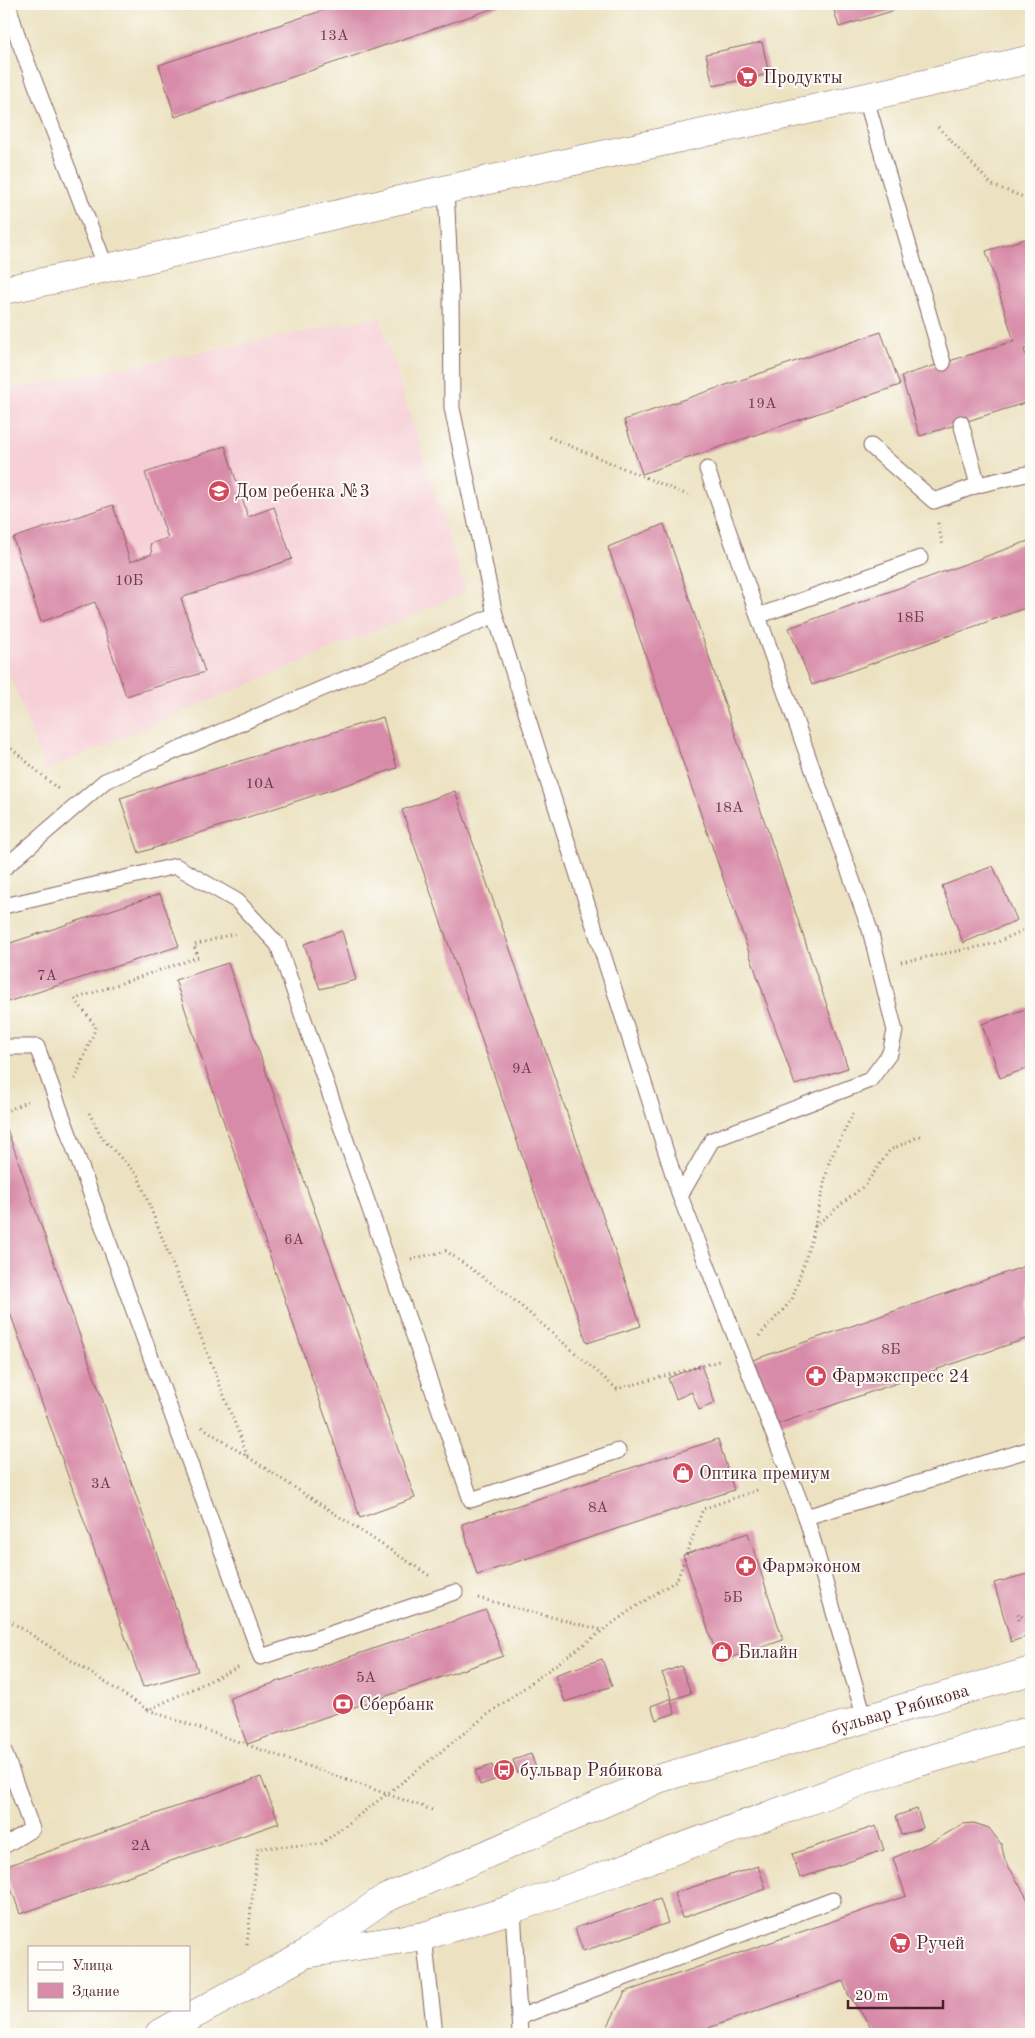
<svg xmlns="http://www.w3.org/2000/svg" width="1035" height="2038" viewBox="0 0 1035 2038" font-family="'Old Standard TT',serif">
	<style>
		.built { fill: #f6cfd7 }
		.building { fill: #d88ba8 }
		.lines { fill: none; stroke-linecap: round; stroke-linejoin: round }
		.service-casing { stroke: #836360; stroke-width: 17 }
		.minor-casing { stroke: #836360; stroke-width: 29 }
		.primary-casing { stroke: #836360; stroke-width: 29 }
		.path { stroke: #836360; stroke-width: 3; stroke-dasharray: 1 4; stroke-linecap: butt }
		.service { stroke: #fff; stroke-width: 15 }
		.minor { stroke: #fff; stroke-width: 28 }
		.primary { stroke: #fff; stroke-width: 28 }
		.labels { text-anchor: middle; stroke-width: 4; stroke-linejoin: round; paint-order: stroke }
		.number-label { font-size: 15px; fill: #6e3a4a }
		.poi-label { font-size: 18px; fill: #4a1f2b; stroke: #fdfcf7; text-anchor: start }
		.street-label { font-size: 18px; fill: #4a1f2b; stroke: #fdfcf7 }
	</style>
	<rect width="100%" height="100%" fill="#fdfcf7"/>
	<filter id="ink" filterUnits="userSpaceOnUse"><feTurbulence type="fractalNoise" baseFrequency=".02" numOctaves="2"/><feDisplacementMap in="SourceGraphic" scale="10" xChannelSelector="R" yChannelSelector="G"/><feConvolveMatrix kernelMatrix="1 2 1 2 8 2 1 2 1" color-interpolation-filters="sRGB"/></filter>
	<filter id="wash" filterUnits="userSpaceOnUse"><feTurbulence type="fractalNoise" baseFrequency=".0096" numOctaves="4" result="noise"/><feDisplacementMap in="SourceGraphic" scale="20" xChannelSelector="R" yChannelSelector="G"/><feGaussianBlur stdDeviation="1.12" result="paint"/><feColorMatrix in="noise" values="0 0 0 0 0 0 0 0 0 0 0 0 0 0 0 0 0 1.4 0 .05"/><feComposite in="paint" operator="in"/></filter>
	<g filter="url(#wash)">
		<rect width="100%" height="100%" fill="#ece2c1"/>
		<polygon class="built" points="379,317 466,592 45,771 4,658 4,391"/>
		<g id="blocks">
			<g class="building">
				<polygon points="342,4 506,4 175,117 159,65"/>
				<polygon points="832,4 909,4 909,6 839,27"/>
				<polygon points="762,42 769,74 713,86 706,54"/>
				<polygon points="1031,237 1031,347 1024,349 1031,372 1031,401 920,436 901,376 1014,341 986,251"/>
				<polygon points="881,332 900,385 642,474 624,420"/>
				<polygon points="225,446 248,517 274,507 292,559 181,598 205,672 126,696 95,602 41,622 13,538 113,505 130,562 152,554 150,544 168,538 145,473"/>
				<polygon points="664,524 848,1068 795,1085 608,547"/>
				<polygon points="1031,540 1031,606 812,685 789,628"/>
				<polygon points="383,717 397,768 139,853 120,798"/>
				<polygon points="455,791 641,1326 587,1343 402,810"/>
				<polygon points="993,866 1017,920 963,943 942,886"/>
				<polygon points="160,894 179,946 4,1003 4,945"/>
				<polygon points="342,931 356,980 320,989 304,944"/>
				<polygon points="228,963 415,1498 360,1518 175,980"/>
				<polygon points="1031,1007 1031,1067 1000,1078 982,1024"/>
				<polygon points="7,1129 198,1671 143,1687 4,1296 4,1130"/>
				<polygon points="1031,1264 1031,1337 772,1426 750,1361"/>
				<polygon points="701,1365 715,1403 699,1410 692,1392 676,1399 668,1378"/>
				<polygon points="718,1439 734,1490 477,1575 462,1524"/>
				<polygon points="1031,1457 1031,1470 1027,1458"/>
				<polygon points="748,1533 783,1640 719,1662 683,1555"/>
				<polygon points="1031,1573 1031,1635 1011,1642 994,1583"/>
				<polygon points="486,1610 503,1656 247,1744 230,1698"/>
				<polygon points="602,1659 612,1686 565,1702 555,1675"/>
				<polygon points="681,1666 691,1693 671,1700 675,1713 656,1720 651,1706 672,1698 662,1673"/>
				<polygon points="531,1754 536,1768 518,1774 513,1760"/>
				<polygon points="492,1765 497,1779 480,1785 475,1771"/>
				<polygon points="261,1777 279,1823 20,1914 4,1867"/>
				<polygon points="917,1809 923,1828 901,1835 896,1816"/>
				<polygon points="974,1823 989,1828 1001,1844 1005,1860 1031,1905 1031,2034 876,2034 848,1994 843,1981 691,2034 604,2034 625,1992 906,1896 893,1858 937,1839 963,1824"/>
				<polygon points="876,1826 884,1850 800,1878 792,1854"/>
				<polygon points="758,1866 766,1889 682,1918 674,1893"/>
				<polygon points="660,1899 668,1923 583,1951 575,1928"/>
			</g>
		</g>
	</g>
	<g filter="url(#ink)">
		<use href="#blocks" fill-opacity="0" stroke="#836360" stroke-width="1"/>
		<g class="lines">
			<g class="service-casing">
				<g id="service">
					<polyline points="8,4 19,41 107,270"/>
					<polyline points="866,99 943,363"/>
					<polyline points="446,189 451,293 452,408 495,615"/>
					<polyline points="961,423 978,485"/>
					<polyline points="871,446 934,501 978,485 1031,473"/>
					<polyline points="707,469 758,616"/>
					<polyline points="4,868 105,781 495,615 680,1196 806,1517 865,1719"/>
					<polyline points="4,906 176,866 237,901 278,945 471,1500 618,1451"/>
					<polyline points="4,1047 37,1047 261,1657 455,1592"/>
					<polyline points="680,1196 712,1140 870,1080 890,1053 895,1031 870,930 758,616 920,558"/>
					<polyline points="806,1517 1031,1449"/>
					<polyline points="4,1751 32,1829 4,1846"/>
					<polyline points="513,1909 520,2034"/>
					<polyline points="424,1936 435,2034"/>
					<polyline points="519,2017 833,1900"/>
				</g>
			</g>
			<g class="minor-casing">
				<path id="minor" d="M4,290C153,260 299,222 448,189C642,145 837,106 1031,59"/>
			</g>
			<g class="primary-casing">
				<g id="primary">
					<polyline points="312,1953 424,1936 513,1909 896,1769 1031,1730"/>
					<polyline points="159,2034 305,1954 382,1900 661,1778 1031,1671"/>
				</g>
			</g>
			<g class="path">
				<polyline points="938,127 992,185 1031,200"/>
				<polyline points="549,437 692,497"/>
				<polyline points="938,523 943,547"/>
				<polyline points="4,742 58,789"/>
				<polyline points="901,962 993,944 1031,927"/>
				<polyline points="75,1079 96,1027 75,999 198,957 194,945 236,933"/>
				<polyline points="4,1112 31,1100"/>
				<polyline points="89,1113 102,1138 138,1176 248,1457"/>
				<polyline points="815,1226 865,1185 890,1150 922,1135"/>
				<polyline points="411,1259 446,1251 507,1294 617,1389 719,1361"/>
				<polyline points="759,1336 792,1300 812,1238 829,1162 853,1113"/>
				<polyline points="202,1427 430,1576"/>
				<polyline points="478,1598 602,1630"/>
				<polyline points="4,1617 148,1710 241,1666"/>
				<polyline points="1019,1620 1018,1614 1031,1623"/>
				<polyline points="148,1710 435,1811"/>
				<polyline points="247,1944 258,1848 321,1844 400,1784 483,1718 628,1612 677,1580 703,1509 757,1490"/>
			</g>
			<use href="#service" class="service"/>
			<use href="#minor" class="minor"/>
			<use href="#primary" class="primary"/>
		</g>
	</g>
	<defs>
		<g id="supermarket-disc" transform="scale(1.125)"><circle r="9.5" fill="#d1495b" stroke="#fdfcf7"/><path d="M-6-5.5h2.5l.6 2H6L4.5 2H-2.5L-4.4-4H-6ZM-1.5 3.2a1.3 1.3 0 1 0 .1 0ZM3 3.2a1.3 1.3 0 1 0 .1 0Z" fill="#fff"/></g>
		<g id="school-disc" transform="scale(1.125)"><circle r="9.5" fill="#d1495b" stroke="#fdfcf7"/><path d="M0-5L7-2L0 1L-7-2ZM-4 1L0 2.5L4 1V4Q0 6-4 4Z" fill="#fff"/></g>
		<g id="pharmacy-disc" transform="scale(1.125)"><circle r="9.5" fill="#d1495b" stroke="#fdfcf7"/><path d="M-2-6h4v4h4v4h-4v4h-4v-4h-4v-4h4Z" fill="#fff"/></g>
		<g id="shop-disc" transform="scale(1.125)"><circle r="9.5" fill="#d1495b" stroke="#fdfcf7"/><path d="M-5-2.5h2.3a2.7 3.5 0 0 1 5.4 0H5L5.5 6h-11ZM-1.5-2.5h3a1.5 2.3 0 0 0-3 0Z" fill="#fff"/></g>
		<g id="bank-disc" transform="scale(1.125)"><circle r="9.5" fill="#d1495b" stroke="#fdfcf7"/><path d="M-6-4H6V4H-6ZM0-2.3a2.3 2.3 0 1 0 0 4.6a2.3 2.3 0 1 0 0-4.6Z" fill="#fff"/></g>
		<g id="bus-disc" transform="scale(1.125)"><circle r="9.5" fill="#d1495b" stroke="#fdfcf7"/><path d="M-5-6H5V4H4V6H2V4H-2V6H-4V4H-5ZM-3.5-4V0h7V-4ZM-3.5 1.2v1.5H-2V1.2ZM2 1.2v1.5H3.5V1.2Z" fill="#fff"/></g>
	</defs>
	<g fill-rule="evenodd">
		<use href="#supermarket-disc" x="747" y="77"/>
		<use href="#school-disc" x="219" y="491"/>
		<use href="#pharmacy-disc" x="816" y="1376"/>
		<use href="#shop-disc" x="683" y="1473"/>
		<use href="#pharmacy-disc" x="746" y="1566"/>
		<use href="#shop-disc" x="722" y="1652"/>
		<use href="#bank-disc" x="343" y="1704"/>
		<use href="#bus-disc" x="504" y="1770"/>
		<use href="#supermarket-disc" x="900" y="1943"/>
	</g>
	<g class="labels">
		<g class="number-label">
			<text x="334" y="40">13А</text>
			<text x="762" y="408">19А</text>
			<text x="129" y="585">10Б</text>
			<text x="910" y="622">18Б</text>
			<text x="260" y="788">10А</text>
			<text x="729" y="812">18А</text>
			<text x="47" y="980">7А</text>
			<text x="522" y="1073">9А</text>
			<text x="294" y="1244">6А</text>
			<text x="891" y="1354">8Б</text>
			<text x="101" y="1488">3А</text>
			<text x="598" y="1512">8А</text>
			<text x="733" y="1602">5Б</text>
			<text x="366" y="1682">5А</text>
			<text x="141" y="1850">2А</text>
		</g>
		<g class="poi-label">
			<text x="763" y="83">Продукты</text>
			<text x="235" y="497">Дом ребенка №3</text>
			<text x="832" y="1382">Фармэкспресс 24</text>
			<text x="699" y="1479">Оптика премиум</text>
			<text x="762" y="1572">Фармэконом</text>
			<text x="738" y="1658">Билайн</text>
			<text x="359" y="1710">Сбербанк</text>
			<text x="520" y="1776">бульвар Рябикова</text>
			<text x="916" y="1949">Ручей</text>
		</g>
		<g class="street-label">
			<text transform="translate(900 1709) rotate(-16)" y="6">бульвар Рябикова</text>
		</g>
	</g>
	<rect width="1035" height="2038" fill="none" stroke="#fdfcf7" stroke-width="20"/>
	<rect x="28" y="1946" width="162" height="65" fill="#fdfcf7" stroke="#b5a4a5"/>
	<rect x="38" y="1962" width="25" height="8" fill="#ffffff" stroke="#b5a4a5"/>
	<text x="72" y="1970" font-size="15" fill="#4a1f2b">Улица</text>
	<rect x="38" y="1983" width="25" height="15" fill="#d88ba8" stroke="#b5a4a5"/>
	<text x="72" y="1996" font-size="15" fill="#4a1f2b">Здание</text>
	<path d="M848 2000v8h95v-8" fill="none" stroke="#4a1f2b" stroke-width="2.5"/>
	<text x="855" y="2000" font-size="15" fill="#4a1f2b" stroke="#fdfcf7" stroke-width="4" paint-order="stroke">20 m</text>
</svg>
